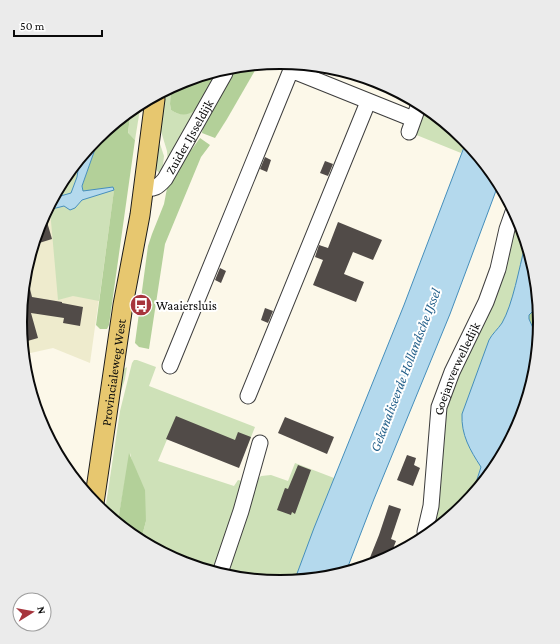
<svg xmlns="http://www.w3.org/2000/svg" width="560" height="644" viewBox="0 0 560 644" font-family="'Crimson Pro',serif">
	<style>
		.farmland { fill: #eeebcd }
		.green { fill: #cee1b8 }
		.forest { fill: #b3d099 }
		.water { fill: #b4d9ed; stroke: #458ebb }
		.building { fill: #514b48 }
		.lines { fill: none; stroke-linecap: round; stroke-linejoin: round }
		.minor-casing { stroke: #3d3d3d; stroke-width: 17 }
		.major-casing { stroke: #1b1b1b; stroke-width: 21 }
		.minor { stroke: #fff; stroke-width: 15 }
		.major { stroke: #e7c76f; stroke-width: 19 }
		.labels { text-anchor: middle; stroke-width: 4; stroke-linejoin: round; paint-order: stroke }
		.street-label { font-size: 13px; fill: #0a0a0a; stroke: #fff }
		.poi-label { font-size: 13px; fill: #0a0a0a; stroke: #fff; text-anchor: start }
		.water-label { font-size: 14px; font-style: italic; fill: #24608a; stroke: #fff }
		.rim { fill: none; stroke: #0a0a0a; stroke-width: 2 }
	</style>
	<rect width="100%" height="100%" fill="#fcf8e9"/>
	<polygon class="farmland" points="114,190 90,363 53,348 26,354 20,322 40,222 48,210 64,206 75,208 82,200"/>
	<g class="green">
		<path d="M171,88L170,104L171,110C183,118 188,113 200,106L168,162L167,151L160,128L165,92Z"/>
		<polygon points="140,109 135,140 128,134 130,116"/>
		<polygon points="423,111 464,138 466,142 461,153 414,134"/>
		<path d="M159,141L164,156L162,174C149,170 157,151 159,141Z"/>
		<polygon points="79,164 77,177 71,193 57,197"/>
		<polygon points="114,190 99,301 73,296 58,300 50,210 64,206 75,208 82,200"/>
		<polygon points="515,215 520,223 540,322 520,422 464,506 430,529 444,413"/>
		<polygon points="134,360 137,360 156,367 149,386 255,427 247,447 176,418 158,461 234,486 238,480 249,483 217,569 180,562 142,536 146,521 130,453 118,521 105,511 120,411 132,363"/>
		<polygon points="127,367 125,379 118,401 122,370"/>
		<polygon points="295,463 334,478 295,579 280,582 223,571 256,481 261,476 271,475 288,481"/>
	</g>
	<g class="forest">
		<polygon points="257,67 227,119 215,138 202,133 205,112 228,72"/>
		<path d="M220,74C209,91 196,127 171,110L170,104L171,88L181,82Z"/>
		<polygon points="130,116 128,133 135,140 109,325 107,329 100,329 96,325 114,190 113,187 83,192 82,186 100,135"/>
		<polygon points="200,138 210,145 201,157 165,244 149,349 139,347 135,343 148,246 152,234 164,204 168,183 186,151 192,149"/>
		<polygon points="532,312 538,312 540,322 538,331 533,328 529,319 529,315"/>
		<polygon points="129,453 145,490 146,521 142,536 118,521"/>
	</g>
	<g class="water">
		<polygon points="100,135 82,186 83,191 113,187 114,190 82,200 75,208 70,210 64,206 48,210 57,197 71,193 77,177 79,164 96,138"/>
		<polygon points="466,142 497,188 450,314 374,499 347,569 295,579 314,528 404,305"/>
		<path d="M525,246L533,286L532,291L534,294L538,312H532L529,315V319L533,328L538,331L520,422L473,492L481,467C470,450 461,435 462,414L489,340C492,334 498,329 502,323C513,304 519,268 525,246Z"/>
	</g>
	<g class="building">
		<polygon points="265,157 271,160 267,172 260,169"/>
		<polygon points="325,161 333,164 328,176 320,173"/>
		<polygon points="45,215 52,239 36,244 40,222"/>
		<polygon points="338,222 382,240 373,260 353,252 344,274 364,282 356,302 313,285 323,260 315,257 319,245 328,248"/>
		<polygon points="220,268 226,271 221,283 215,280"/>
		<polygon points="28,281 32,297 62,302 62,303 83,307 80,326 63,323 64,318 31,313 38,338 24,342 20,322"/>
		<polygon points="265,308 273,311 268,323 261,320"/>
		<polygon points="176,416 235,440 238,432 251,437 239,468 166,439"/>
		<polygon points="285,417 334,437 327,454 278,433"/>
		<polygon points="407,455 416,458 414,465 420,468 413,486 397,480"/>
		<polygon points="298,465 311,470 295,514 292,512 291,515 277,510 285,488 288,489"/>
		<polygon points="389,505 401,509 391,539 396,541 391,554 379,562 367,565 379,535"/>
	</g>
	<g class="lines">
		<g class="minor-casing">
			<g id="minor">
				<polyline points="409,132 418,107"/>
				<path id="s1" d="M143,188C154,190 158,187 165,179L225,73"/>
				<polyline points="170,366 291,70 413,119"/>
				<polyline points="248,396 368,102"/>
				<path id="s2" d="M425,532L431,506L439,407L452,372L486,302L498,269L507,229L513,212"/>
				<polyline points="221,570 241,511 260,443"/>
			</g>
		</g>
		<g class="major-casing">
			<g id="major">
				<path id="s3" d="M94,503L123,305L140,215L155,99"/>
			</g>
		</g>
		<use href="#minor" class="minor"/>
		<use href="#major" class="major"/>
	</g>
	<defs>
		<g id="bus-disc" transform="scale(1.15)"><circle r="9.5" fill="#a7353d" stroke="#fff"/><path d="M-5-6H5V4H4V6H2V4H-2V6H-4V4H-5ZM-3.5-4V0h7V-4ZM-3.5 1.2v1.5H-2V1.2ZM2 1.2v1.5H3.5V1.2Z" fill="#fff"/></g>
	</defs>
	<g fill-rule="evenodd">
		<use href="#bus-disc" x="141" y="305"/>
	</g>
	<g class="labels">
		<g class="street-label">
			<text dy="5" stroke="none"><textPath href="#s1" startOffset="74">Zuider IJsseldijk</textPath></text>
			<text dy="5" stroke="none"><textPath href="#s2" startOffset="168">Goejanverwelledijk</textPath></text>
			<text dy="5" stroke="none"><textPath href="#s3" startOffset="132">Provincialeweg West</textPath></text>
		</g>
		<g class="poi-label">
			<text x="156" y="310">Waaiersluis</text>
		</g>
		<g class="water-label">
			<text transform="translate(405 370) rotate(-69)" y="5">Gekanaliseerde Hollandsche IJssel</text>
		</g>
	</g>
	<path d="M0 0H560V644H0ZM27 322a253 253 0 1 1 506 0a253 253 0 1 1-506 0Z" fill="#ebebeb" fill-rule="evenodd"/>
	<path class="rim" d="M27 322a253 253 0 1 1 506 0a253 253 0 1 1-506 0Z"/>
	<g transform="translate(32 612) rotate(79)"><circle r="19" fill="#ffffff" stroke="#9d9d9d"/>
	<path d="M0-3L7 15L0 10L-7 15Z" fill="#a7353d"/>
	<text y="-6" font-size="11" font-weight="bold" text-anchor="middle" fill="#0a0a0a">N</text>
	</g>
	<path d="M14 30v6h88v-6" fill="none" stroke="#0a0a0a" stroke-width="2"/>
	<text x="20" y="30" font-size="12" fill="#0a0a0a" stroke="#ffffff" stroke-width="3" paint-order="stroke">50 m</text>
</svg>
